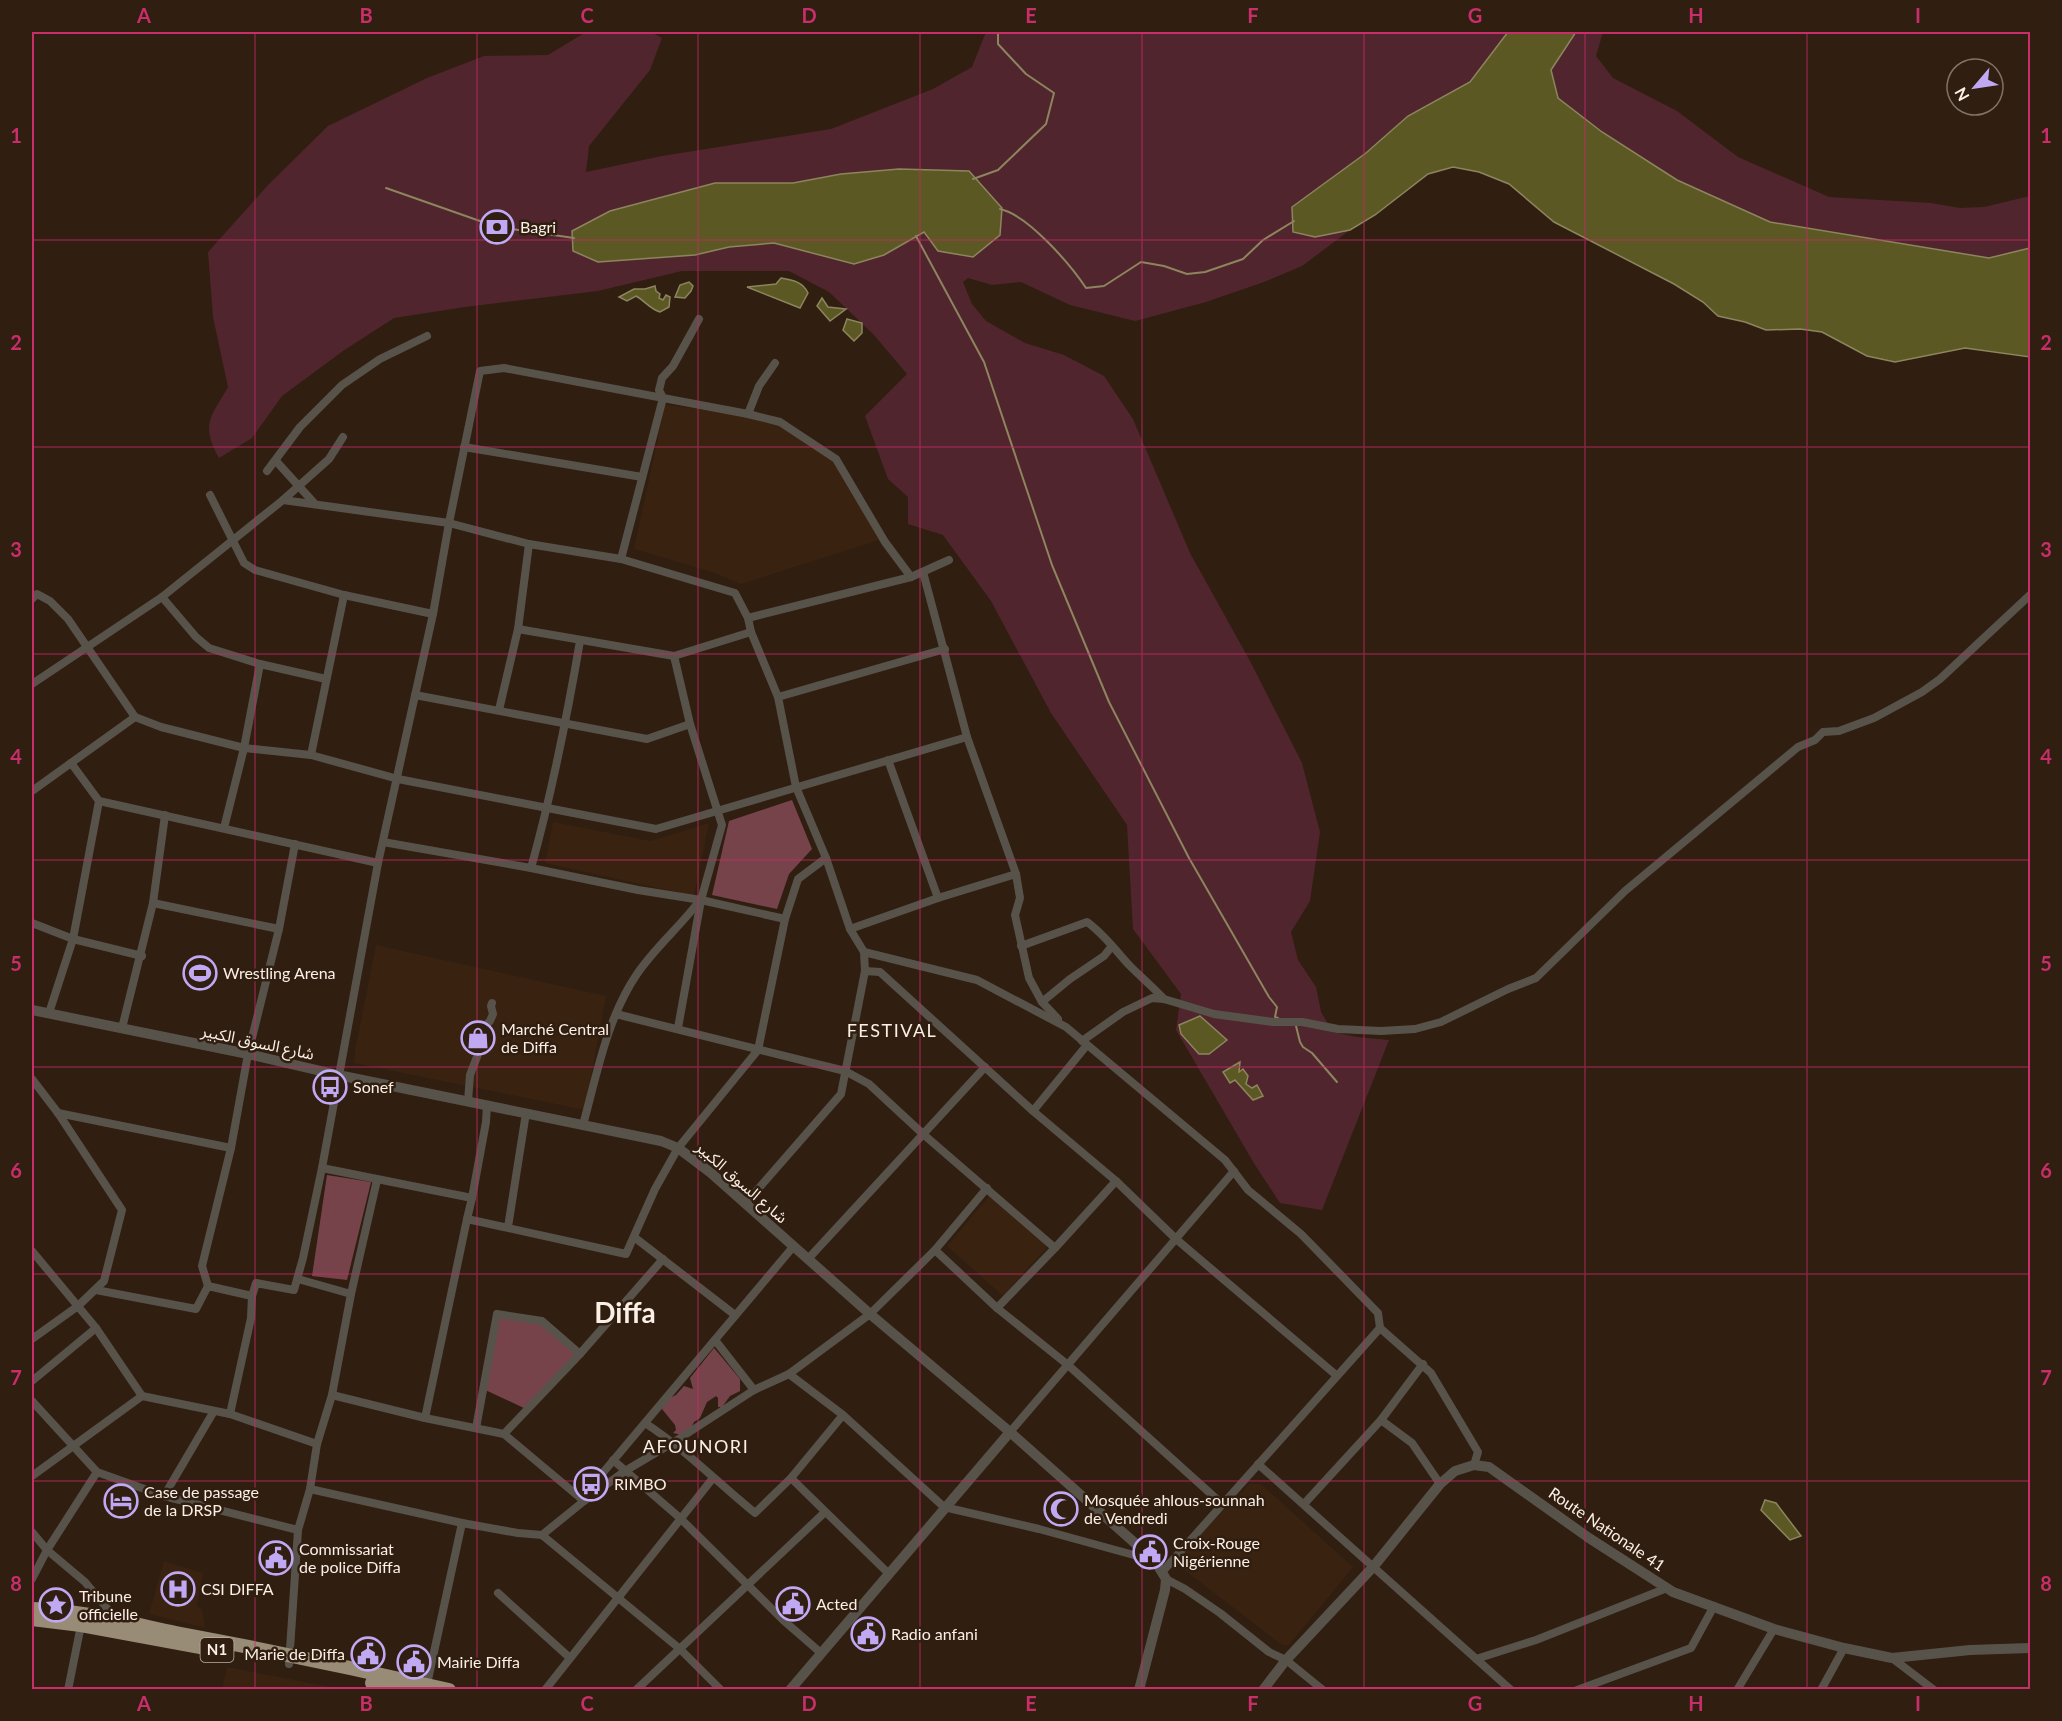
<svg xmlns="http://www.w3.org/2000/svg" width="2062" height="1721" viewBox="0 0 2062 1721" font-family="Lato,'Noto Sans Arabic',sans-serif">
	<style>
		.built { fill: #392210 }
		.green { fill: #51252d }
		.forest { fill: #77434b }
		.water { fill: #5c5824; stroke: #8c855e; stroke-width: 1.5 }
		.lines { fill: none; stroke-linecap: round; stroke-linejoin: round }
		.stream { stroke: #8c855e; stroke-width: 2 }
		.minor { stroke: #58534a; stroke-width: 8 }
		.tertiary { stroke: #58534a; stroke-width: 10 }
		.trunk { stroke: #988c77; stroke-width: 14 }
		.grid { fill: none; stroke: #c82e69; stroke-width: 1.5; stroke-opacity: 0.55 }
		.labels { text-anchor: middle; stroke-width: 5; stroke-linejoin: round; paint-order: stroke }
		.shield { fill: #301e11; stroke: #beb0a6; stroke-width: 1.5 }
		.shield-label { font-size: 15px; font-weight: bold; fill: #fbefe6 }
		.poi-label { font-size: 16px; fill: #fbefe6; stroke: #301e11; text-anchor: start }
		.street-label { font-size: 16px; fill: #fbefe6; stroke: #301e11 }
		.neighbourhood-label { font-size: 18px; letter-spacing: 1.5px; fill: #fbefe6; stroke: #301e11 }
		.town-label { font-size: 28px; font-weight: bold; fill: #fbefe6; stroke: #301e11 }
		.neatline { fill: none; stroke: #c82e69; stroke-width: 2 }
		.grid-label { font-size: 20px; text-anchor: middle; font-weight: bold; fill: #c82e69 }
	</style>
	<rect width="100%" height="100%" fill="#301e11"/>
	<g class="built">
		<polygon points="665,405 725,412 784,424 834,462 879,540 741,584 712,572 634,549"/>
		<polygon points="553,822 651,841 709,823 694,896 545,863"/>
		<polygon points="376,945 606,996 585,1110 354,1063 355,1051"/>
		<polygon points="991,1194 1049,1245 1003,1296 947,1246"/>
		<polygon points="1249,1484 1261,1484 1353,1567 1289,1645 1282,1645 1174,1562"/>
		<polygon points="164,1561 203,1573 197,1606 202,1609 205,1628 149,1614"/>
		<polygon points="227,1667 341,1689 222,1689"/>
	</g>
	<g class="green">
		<path d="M586,32H651L662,38L650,70L589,146L586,172L662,156L831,129L933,89L972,67L986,32H1508L1470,82L1408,116L1366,153L1293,207L1315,237L1350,230L1302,266L1264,282L1206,302L1135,321L1070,305L1021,282L992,285L968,278L963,282L972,304L986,321L1025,343L1064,355L1104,376L1133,419L1190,553L1250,661L1302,763L1320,832L1310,901L1291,932L1298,960L1316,987L1321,1012L1333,1032L1357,1037L1389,1040L1322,1210L1280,1203L1255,1165L1176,1030L1181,994L1133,929L1127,825L1051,713L991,601L943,535L908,524V497L888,479L865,416L907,374L874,335L829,292L789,271H682L598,291L465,307L394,318L343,351L282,396L252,438L219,458C200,424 211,417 228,387L213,317L208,252L268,185L328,126L427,78L484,56L548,55Z"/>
		<polygon points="1576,32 1603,32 1596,56 1613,78 1677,111 1738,157 1829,197 1931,203 1960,208 1984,207 2030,196 2030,248 1989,258 1770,222 1677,180 1602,132 1558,98 1551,70"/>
	</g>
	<g class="forest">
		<polygon points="792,800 812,849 789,874 777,909 712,895 729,821"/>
		<polygon points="327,1175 371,1182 347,1280 312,1276"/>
		<polygon points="499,1315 542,1323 579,1355 526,1409 481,1388"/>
		<polygon points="714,1348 740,1379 740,1391 730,1396 722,1407 718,1407 718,1398 716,1396 707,1402 700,1418 694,1422 691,1428 682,1435 673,1433 676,1430 675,1425 662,1409 665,1400 676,1395 684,1386 693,1389 690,1378"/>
	</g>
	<g class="water">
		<polygon points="1508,32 1576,32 1551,70 1558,98 1602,132 1677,180 1770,222 1989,258 2030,248 2030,357 1965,348 1895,362 1867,356 1822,332 1800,329 1766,330 1745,322 1718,316 1703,302 1674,284 1554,222 1509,184 1479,172 1453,167 1428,174 1375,215 1350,230 1315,237 1293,232 1292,207 1366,153 1408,116 1470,82"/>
		<polygon points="899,169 969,171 1002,208 1000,235 973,257 938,251 924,232 884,255 854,264 774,243 729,247 695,255 598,262 573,251 572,231 610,211 715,183 793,183 841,174"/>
		<path d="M781,278C793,280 803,282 808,293L800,308L747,287L776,284Z"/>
		<polygon points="689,282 693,286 691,291 685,298 675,297 680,285"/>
		<path d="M655,286L656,291L660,294L659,298L663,300L666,295L670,297L669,307L660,312C650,309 645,301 636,296L627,301L619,297L634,289H645Z"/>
		<polygon points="822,298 828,307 846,309 830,321 817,306"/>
		<polygon points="847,319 862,323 862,333 854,341 843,330"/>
		<polygon points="1200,1016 1227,1040 1209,1054 1199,1054 1181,1034 1179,1025"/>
		<polygon points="1240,1062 1239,1072 1243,1069 1248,1076 1246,1084 1252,1088 1257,1085 1263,1096 1253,1100 1235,1080 1230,1083 1223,1072"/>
		<polygon points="1765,1500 1776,1503 1801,1536 1790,1540 1761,1510"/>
	</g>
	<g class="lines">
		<g class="stream">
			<polyline points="973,179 998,170 1046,124 1054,93 1026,74 998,44 998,32"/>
			<polyline points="386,188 497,227 574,238"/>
			<path d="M1000,209C1028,215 1070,264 1086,288L1104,286L1141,262L1164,266L1187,274L1205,272L1243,259L1263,240L1294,221"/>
			<polyline points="916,236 984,362 1052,565 1109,702 1189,858 1269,997 1277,1007 1275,1017 1278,1018"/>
			<polyline points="1296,1026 1300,1042 1303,1047 1312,1053 1337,1082"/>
		</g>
		<g class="minor">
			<polyline points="748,414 759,386 775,363"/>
			<polyline points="464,447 642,477"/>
			<polyline points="276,461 315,504"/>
			<polyline points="267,471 300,427 342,385 380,359 427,336"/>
			<polyline points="210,495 244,563 255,570 344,595 433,614"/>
			<polyline points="283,500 329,459 343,437"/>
			<polyline points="621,559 663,398 659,390 662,378 673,366 699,319"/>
			<polyline points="923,572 967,737 1016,874 1020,898 1015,915 1029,978 1042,1002 1058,1019"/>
			<polyline points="162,597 196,637 209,648 260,664 326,679"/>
			<polyline points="32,599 37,594 50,601 68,619 135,717 161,727 244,748 311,755 398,779 656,829 967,737"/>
			<polyline points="748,618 911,577 949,560"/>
			<polyline points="518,629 674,656 751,632"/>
			<polyline points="674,656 690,724 722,825 701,900 678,1028"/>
			<polyline points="32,684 162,597 283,500 449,523 529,544 621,559 735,593 748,618 751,632 778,697 796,787 826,858 850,929 864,952 865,971 841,1094 745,1204"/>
			<polyline points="415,695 647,739 690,724"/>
			<polyline points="778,697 945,649"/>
			<polyline points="499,710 518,629 529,544"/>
			<polyline points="311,755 344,595"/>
			<polyline points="888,760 938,898"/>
			<polyline points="71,763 99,801 378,863"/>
			<polyline points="32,791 135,717"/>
			<polyline points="224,828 244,748 260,664"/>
			<polyline points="383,842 531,868 638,890 701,900 785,919"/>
			<path d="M531,868C552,793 567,717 580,641"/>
			<polyline points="153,903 279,929"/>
			<polyline points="32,923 73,939 142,956"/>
			<polyline points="850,929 938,898 1016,874"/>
			<path d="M1021,946L1087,922C1104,934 1116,951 1130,966C1141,977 1153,987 1164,999"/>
			<polyline points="864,952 977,980 1066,1027 1225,1160 1248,1190 1301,1234 1378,1313 1380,1328 1163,1571"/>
			<polyline points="865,971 880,972 1033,1111 1116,1181 1176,1239 1336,1375"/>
			<polyline points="1042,1002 1070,979 1104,956 1112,946"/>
			<polyline points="49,1013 73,939 99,801"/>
			<polyline points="616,1014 845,1071 869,1084 923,1134 1055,1248"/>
			<polyline points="122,1028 153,903 165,815"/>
			<polyline points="1082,1041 1123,1012 1152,998 1164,999 1214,1014 1273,1022 1302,1022 1338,1029 1381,1031 1415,1029 1441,1022 1508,989 1536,978 1625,891 1798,747 1815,740 1823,732 1839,731 1874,718 1922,692 1940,679 2030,595"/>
			<polyline points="32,1079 58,1113 122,1210 104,1281 78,1306 32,1339"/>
			<polyline points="468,1101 470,1075 480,1049 477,1043 485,1026 490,1021 493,1014 491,1006 492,1003"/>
			<polyline points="1033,1111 1087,1045"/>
			<polyline points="58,1113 231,1148"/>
			<path d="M583,1125C597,1074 607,1018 637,974C655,947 681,926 700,900"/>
			<polyline points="322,1168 472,1198 467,1219 626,1254 655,1189 678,1148 758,1050 785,919 798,879 826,858"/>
			<polyline points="472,1198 486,1122 487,1105"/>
			<polyline points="508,1227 526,1113"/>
			<polyline points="634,1237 735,1315"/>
			<polyline points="935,1250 997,1308 1068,1365 1221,1503"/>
			<polyline points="32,1251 96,1328 142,1396"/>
			<polyline points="808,1259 985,1067"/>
			<polyline points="298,1279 351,1294"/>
			<polyline points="208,1286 202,1266 231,1148 248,1054 279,929 295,844"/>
			<polyline points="96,1290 196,1309 208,1286 252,1296 256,1283 294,1290 303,1258 322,1168 378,863 433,614 449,523 480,371 504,368 748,414 780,422 836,459 885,542 911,577"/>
			<polyline points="997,1308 1055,1248 1116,1181"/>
			<polyline points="1380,1328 1431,1373 1478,1452 1474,1465"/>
			<polyline points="715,1340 754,1390"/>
			<polyline points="789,1374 843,1415 944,1507 1039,1529 1152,1560"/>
			<polyline points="32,1381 96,1328"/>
			<polyline points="332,1395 425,1418 504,1434 584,1501 625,1471 674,1442 754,1390 789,1374 870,1314 935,1250 987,1188"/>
			<polyline points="32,1401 97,1472 164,1496 298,1530"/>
			<polyline points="230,1414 251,1318 252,1296"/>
			<polyline points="425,1418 467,1219"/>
			<polyline points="1381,1420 1412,1443 1440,1484"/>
			<path d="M645,1423C685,1449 718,1483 755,1513L791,1478L843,1415"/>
			<polyline points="476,1428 497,1314 542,1321 580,1354"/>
			<polyline points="1010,1432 1234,1171"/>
			<polyline points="504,1434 579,1355 663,1259"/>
			<polyline points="613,1460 680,1518 783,1620 821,1653"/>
			<polyline points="1258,1464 1511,1690"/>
			<polyline points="32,1476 142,1396 230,1414 317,1444"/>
			<polyline points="791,1478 888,1573"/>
			<polyline points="310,1489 462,1523 518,1533 542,1535 680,1649 721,1690"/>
			<polyline points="164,1496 214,1411"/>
			<polyline points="1304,1504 1381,1420 1423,1364"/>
			<polyline points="32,1532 47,1550 85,1582 116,1619"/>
			<polyline points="542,1535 584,1501 601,1475 793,1247"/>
			<polyline points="32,1579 47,1550 97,1472"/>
			<polyline points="1166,1579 1185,1589 1220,1613 1269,1652 1286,1660 1323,1690"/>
			<polyline points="498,1593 570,1658"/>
			<polyline points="1892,1658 1934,1690"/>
			<polyline points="1476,1659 1536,1640 1667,1588"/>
			<polyline points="289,1664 298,1530 310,1489 317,1444 332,1395 351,1294 377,1180"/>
			<polyline points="426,1689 462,1523"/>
			<polyline points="68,1690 81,1625"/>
			<polyline points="545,1690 713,1478"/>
			<polyline points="636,1690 824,1513"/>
			<polyline points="1577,1690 1691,1648 1714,1606"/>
			<polyline points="1737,1690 1774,1629"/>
			<polyline points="1821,1690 1844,1648"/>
		</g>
		<g class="tertiary">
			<polyline points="32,1010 248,1054 338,1075 661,1141 678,1148 711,1173 870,1314 1010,1432 1155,1561 1166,1579 1165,1590 1139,1690"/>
			<polyline points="790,1690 1010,1432"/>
			<polyline points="1263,1690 1286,1660 1374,1566 1440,1484 1455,1471 1474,1465 1489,1467 1589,1538 1673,1592 1774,1629 1844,1648 1892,1658 1970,1650 2030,1648"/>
		</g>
		<g class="trunk">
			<path d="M32,1609C80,1610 128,1623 176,1633C267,1650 358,1669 449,1690"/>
			<polyline points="32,1619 81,1625 222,1651"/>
			<polyline points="372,1683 401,1690"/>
		</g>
	</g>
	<path class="grid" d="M255,32V1690M477,32V1690M698,32V1690M920,32V1690M1142,32V1690M1364,32V1690M1585,32V1690M1807,32V1690M32,240H2030M32,447H2030M32,654H2030M32,860H2030M32,1067H2030M32,1274H2030M32,1481H2030"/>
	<defs>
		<g id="bank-ring" transform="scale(1.725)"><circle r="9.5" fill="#301e11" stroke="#c0a8f3" stroke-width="1.5"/><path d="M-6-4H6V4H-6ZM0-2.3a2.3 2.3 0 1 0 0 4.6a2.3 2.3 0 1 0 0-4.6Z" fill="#c0a8f3"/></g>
		<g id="stadium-ring" transform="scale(1.725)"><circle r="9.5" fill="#301e11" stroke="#c0a8f3" stroke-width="1.5"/><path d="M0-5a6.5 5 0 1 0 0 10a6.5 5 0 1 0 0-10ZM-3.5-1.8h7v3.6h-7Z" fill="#c0a8f3"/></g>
		<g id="shop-ring" transform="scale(1.725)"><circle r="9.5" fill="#301e11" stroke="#c0a8f3" stroke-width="1.5"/><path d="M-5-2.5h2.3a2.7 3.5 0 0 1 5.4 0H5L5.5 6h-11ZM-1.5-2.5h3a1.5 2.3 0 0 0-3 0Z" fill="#c0a8f3"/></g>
		<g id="bus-ring" transform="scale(1.725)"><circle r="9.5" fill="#301e11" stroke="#c0a8f3" stroke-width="1.5"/><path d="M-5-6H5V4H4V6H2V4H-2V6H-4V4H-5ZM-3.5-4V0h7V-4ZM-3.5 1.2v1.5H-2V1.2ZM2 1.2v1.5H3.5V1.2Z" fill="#c0a8f3"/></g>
		<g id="hotel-ring" transform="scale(1.725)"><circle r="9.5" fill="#301e11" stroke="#c0a8f3" stroke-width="1.5"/><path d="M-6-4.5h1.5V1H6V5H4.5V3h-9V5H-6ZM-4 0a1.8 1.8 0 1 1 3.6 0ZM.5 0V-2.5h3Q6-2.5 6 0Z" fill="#c0a8f3"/></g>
		<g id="mosque-ring" transform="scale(1.725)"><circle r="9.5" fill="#301e11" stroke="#c0a8f3" stroke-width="1.5"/><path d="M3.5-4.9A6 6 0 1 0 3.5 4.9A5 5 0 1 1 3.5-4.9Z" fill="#c0a8f3"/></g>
		<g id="civic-ring" transform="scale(1.725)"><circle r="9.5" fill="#301e11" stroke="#c0a8f3" stroke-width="1.5"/><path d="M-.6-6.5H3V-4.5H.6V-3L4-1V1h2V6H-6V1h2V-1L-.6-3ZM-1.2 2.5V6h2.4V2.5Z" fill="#c0a8f3"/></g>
		<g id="hospital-ring" transform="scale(1.725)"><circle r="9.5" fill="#301e11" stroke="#c0a8f3" stroke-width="1.5"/><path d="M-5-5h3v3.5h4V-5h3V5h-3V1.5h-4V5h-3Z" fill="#c0a8f3"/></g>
		<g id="sight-ring" transform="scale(1.725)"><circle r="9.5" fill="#301e11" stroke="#c0a8f3" stroke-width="1.5"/><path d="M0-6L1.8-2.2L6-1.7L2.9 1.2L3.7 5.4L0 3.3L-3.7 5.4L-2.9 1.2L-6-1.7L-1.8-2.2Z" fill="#c0a8f3"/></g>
	</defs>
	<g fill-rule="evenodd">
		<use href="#bank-ring" x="497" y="227"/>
		<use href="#stadium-ring" x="200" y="973"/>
		<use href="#shop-ring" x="478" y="1038"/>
		<use href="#bus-ring" x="330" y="1087"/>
		<use href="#bus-ring" x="591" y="1484"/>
		<use href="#hotel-ring" x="121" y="1501"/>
		<use href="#mosque-ring" x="1061" y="1509"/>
		<use href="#civic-ring" x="1150" y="1552"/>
		<use href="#civic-ring" x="276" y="1558"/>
		<use href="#hospital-ring" x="178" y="1589"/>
		<use href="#civic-ring" x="793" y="1604"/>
		<use href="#sight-ring" x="56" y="1605"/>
		<use href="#civic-ring" x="868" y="1634"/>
		<use href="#civic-ring" x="368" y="1654"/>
		<use href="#civic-ring" x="414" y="1662"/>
	</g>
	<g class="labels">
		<rect class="shield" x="200.5" y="1638" width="33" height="24" rx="4.5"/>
		<g class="shield-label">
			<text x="217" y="1655">N1</text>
		</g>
		<g class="poi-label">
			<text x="520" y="233">Bagri</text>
			<text x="223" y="979">Wrestling Arena</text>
			<text x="501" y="1035">Marché Central<tspan x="501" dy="18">de Diffa</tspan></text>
			<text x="353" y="1093">Sonef</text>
			<text x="614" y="1490">RIMBO</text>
			<text x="144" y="1498">Case de passage<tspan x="144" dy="18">de la DRSP</tspan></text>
			<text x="1084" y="1506">Mosquée ahlous-sounnah<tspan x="1084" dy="18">de Vendredi</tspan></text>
			<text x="1173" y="1549">Croix-Rouge<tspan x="1173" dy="18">Nigérienne</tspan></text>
			<text x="299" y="1555">Commissariat<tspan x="299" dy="18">de police Diffa</tspan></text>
			<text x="201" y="1595">CSI DIFFA</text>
			<text x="79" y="1602">Tribune<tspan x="79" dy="18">officielle</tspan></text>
			<text x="816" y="1610">Acted</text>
			<text x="891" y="1640">Radio anfani</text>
			<text x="345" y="1660" text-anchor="end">Marie de Diffa</text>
			<text x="437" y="1668">Mairie Diffa</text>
		</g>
		<g class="street-label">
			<text transform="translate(258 1042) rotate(12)" y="6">شارع السوق الكبير</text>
			<text transform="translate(742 1182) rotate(41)" y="6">شارع السوق الكبير</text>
			<text transform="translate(1607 1529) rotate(34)" y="6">Route Nationale 41</text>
		</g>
		<g class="neighbourhood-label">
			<text x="892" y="1037">FESTIVAL</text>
			<text x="696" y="1453">AFOUNORI</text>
		</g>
		<g class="town-label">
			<text x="625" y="1323">Diffa</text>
		</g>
	</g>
	<rect width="2062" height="1721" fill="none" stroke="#301e11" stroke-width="66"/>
	<g transform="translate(1975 87) rotate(241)"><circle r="28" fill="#301e11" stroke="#817266" stroke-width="1.5"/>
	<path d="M0-4.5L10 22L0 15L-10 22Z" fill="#c0a8f3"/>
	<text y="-9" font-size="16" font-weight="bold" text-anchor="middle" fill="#fbefe6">N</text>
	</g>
	<rect x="33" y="33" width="1996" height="1655" class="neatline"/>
	<g class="grid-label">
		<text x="144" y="23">A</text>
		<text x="366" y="23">B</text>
		<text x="587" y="23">C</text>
		<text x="809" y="23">D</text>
		<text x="1031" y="23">E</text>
		<text x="1253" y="23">F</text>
		<text x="1475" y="23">G</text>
		<text x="1696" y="23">H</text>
		<text x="1918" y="23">I</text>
		<text x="16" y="143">1</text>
		<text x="2046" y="143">1</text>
		<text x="16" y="350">2</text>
		<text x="2046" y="350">2</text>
		<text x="16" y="557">3</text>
		<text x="2046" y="557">3</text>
		<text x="16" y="764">4</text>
		<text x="2046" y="764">4</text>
		<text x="16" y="971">5</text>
		<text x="2046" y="971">5</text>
		<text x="16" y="1178">6</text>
		<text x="2046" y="1178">6</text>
		<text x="16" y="1385">7</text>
		<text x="2046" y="1385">7</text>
		<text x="16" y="1591">8</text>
		<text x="2046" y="1591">8</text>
		<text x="144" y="1711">A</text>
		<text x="366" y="1711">B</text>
		<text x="587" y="1711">C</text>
		<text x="809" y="1711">D</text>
		<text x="1031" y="1711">E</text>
		<text x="1253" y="1711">F</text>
		<text x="1475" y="1711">G</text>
		<text x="1696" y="1711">H</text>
		<text x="1918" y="1711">I</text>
	</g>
</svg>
